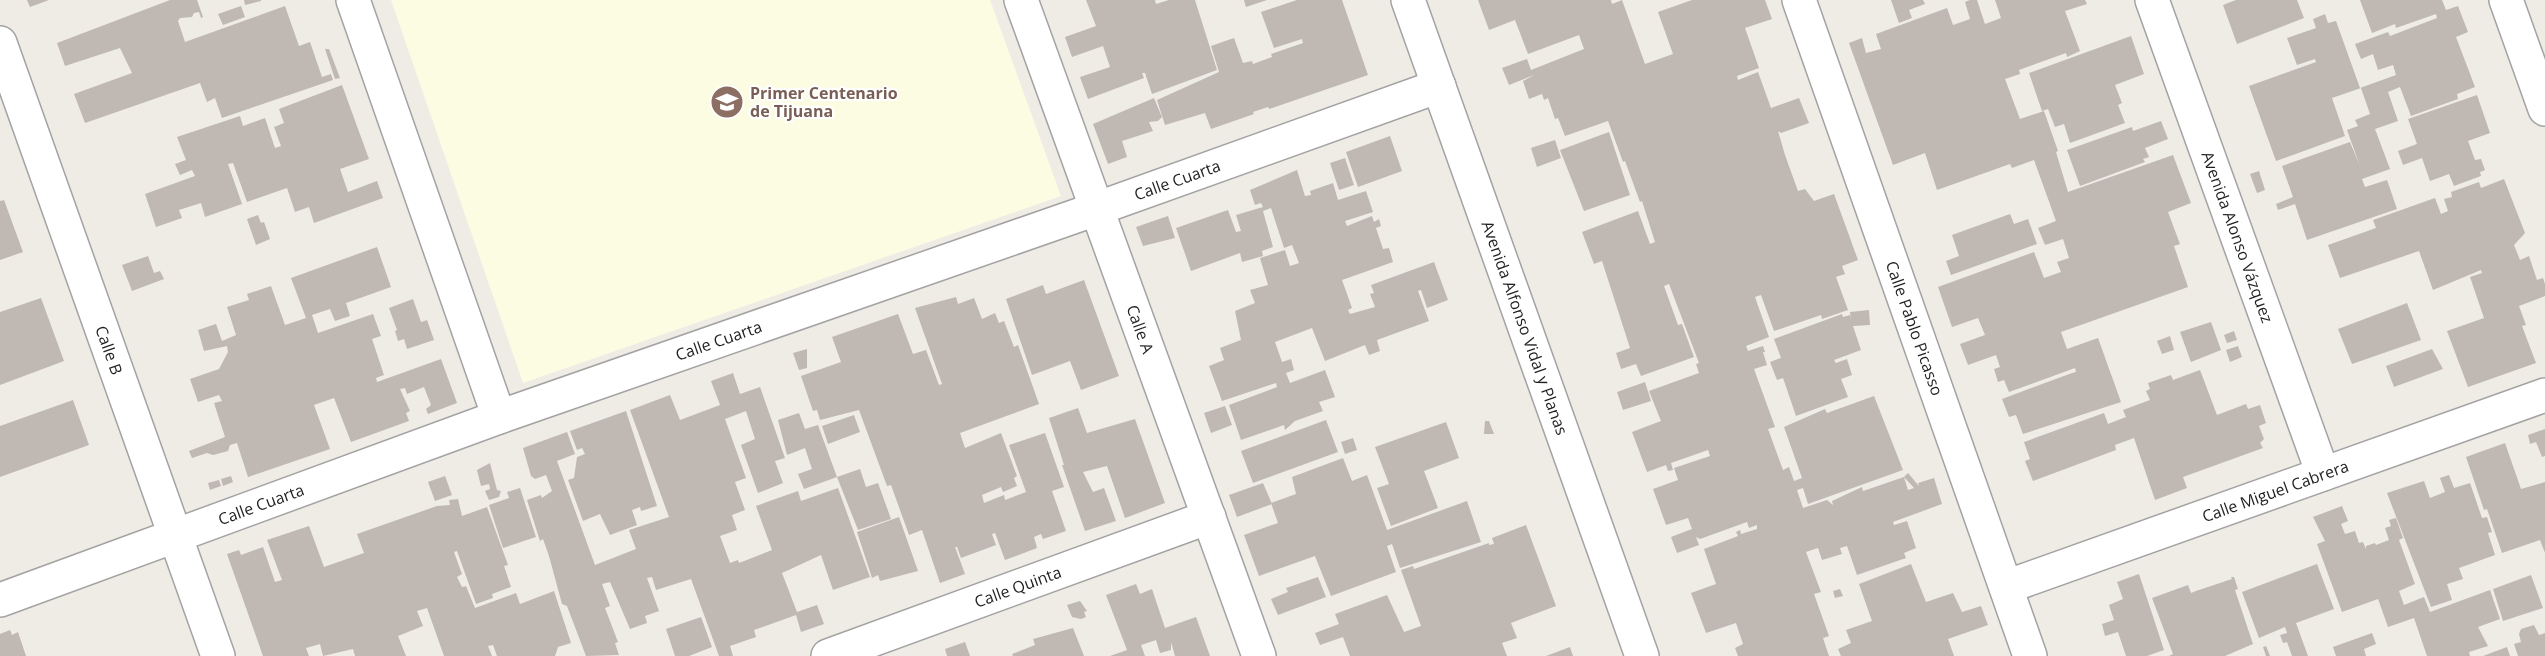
<svg xmlns="http://www.w3.org/2000/svg" width="2545" height="656" viewBox="0 0 2545 656" font-family="'Open Sans',sans-serif">
	<style>
		.education { fill: #fcfce2 }
		.building { fill: #bfb8b3 }
		.lines { fill: none; stroke-linecap: round; stroke-linejoin: round }
		.minor-casing { stroke: #a3a3a3; stroke-width: 36 }
		.minor { stroke: #fff; stroke-width: 33 }
		.labels { text-anchor: middle; stroke-width: 4.5; stroke-linejoin: round; paint-order: stroke }
		.education-label { font-size: 16px; font-weight: bold; fill: #785e54; stroke: #fff; text-anchor: start }
		.street-label { font-size: 16px; fill: #1f1f1f; stroke: #fff }
	</style>
	<rect width="100%" height="100%" fill="#efece6"/>
	<polygon class="education" points="391,0 990,0 1061,196 523,383"/>
	<g class="building">
		<polygon points="27,0 49,0 30,7"/>
		<polygon points="170,0 197,0 203,17 201,18 199,12 194,13 192,17 180,18 178,21 185,42 285,6 299,46 310,42 322,77 331,74 333,80 222,118 215,98 207,102 200,83 85,123 74,94 132,73 120,48 65,66 57,43"/>
		<polygon points="244,0 261,0 261,1 245,5"/>
		<polygon points="1086,0 1155,0 1156,4 1169,0 1195,0 1217,70 1152,94 1145,73 1142,73 1144,78 1088,99 1080,77 1110,67 1103,46 1072,57 1065,37 1096,26"/>
		<polygon points="1244,0 1267,0 1246,7"/>
		<polygon points="1297,0 1342,0 1368,75 1269,109 1268,107 1253,112 1254,114 1211,129 1205,113 1165,125 1157,100 1219,72 1211,46 1234,38 1243,63 1252,61 1253,64 1272,57 1271,54 1303,43 1302,39 1274,48 1261,12"/>
		<polygon points="1478,0 1611,0 1612,4 1622,0 1645,64 1673,54 1658,12 1692,0 1765,0 1772,19 1745,28 1759,68 1737,76 1738,80 1758,72 1771,108 1799,98 1809,123 1781,133 1778,131 1785,155 1798,191 1805,189 1814,201 1834,194 1858,260 1842,266 1845,274 1836,277 1848,310 1822,319 1821,315 1774,331 1761,295 1755,297 1769,337 1746,346 1748,351 1763,346 1765,352 1763,352 1767,365 1754,369 1775,427 1768,429 1783,470 1789,467 1794,481 1802,478 1784,427 1825,409 1827,413 1874,396 1903,470 1808,504 1803,488 1797,490 1803,508 1827,500 1833,505 1832,501 1862,487 1863,491 1904,477 1908,490 1914,488 1904,477 1908,473 1919,486 1918,483 1934,478 1942,504 1893,522 1894,525 1907,521 1916,548 1904,553 1906,558 1857,575 1847,546 1840,548 1842,554 1822,560 1818,548 1806,552 1821,592 1814,594 1829,636 1823,638 1829,656 1738,656 1735,648 1743,644 1736,623 1706,633 1691,593 1716,584 1704,549 1738,536 1736,532 1740,530 1741,534 1757,529 1757,525 1749,528 1747,522 1700,539 1696,537 1699,545 1677,553 1671,537 1692,529 1688,518 1666,525 1653,489 1678,480 1674,468 1710,456 1708,450 1671,463 1673,470 1668,471 1666,465 1647,472 1632,432 1661,421 1649,391 1699,373 1696,364 1699,363 1669,284 1664,286 1678,325 1682,324 1694,357 1641,376 1636,364 1621,369 1616,353 1630,348 1602,261 1594,264 1582,232 1638,211 1650,244 1655,242 1642,201 1640,202 1625,161 1623,162 1608,121 1565,136 1558,118 1555,119 1548,98 1544,100 1542,94 1529,99 1523,81 1534,75 1509,85 1502,68 1527,59 1531,70 1584,49 1579,35 1528,54 1515,20 1489,30"/>
		<polygon points="1891,0 1923,0 1925,4 1909,10 1912,18 1899,23"/>
		<polygon points="1970,0 1977,0 1985,24 2001,18 1995,0 2085,0 2087,4 2065,11 2080,51 2067,57 2066,53 2019,70 2020,74 2005,79 2020,119 2044,111 2058,151 2056,152 2068,192 2173,155 2191,203 2168,212 2180,244 2174,246 2188,287 2061,332 2067,349 2098,338 2121,402 2023,434 2016,415 2009,417 2002,399 2072,373 2076,372 2075,368 2009,392 2004,380 1998,382 1994,369 2000,367 1996,355 1968,365 1960,344 1985,335 1978,318 1952,327 1938,287 2034,252 2044,278 2061,272 2057,262 2069,258 2063,239 2045,245 2038,228 2056,221 2034,160 2012,168 2010,164 1937,190 1925,153 1893,165 1849,43 1862,38 1866,53 1881,49 1876,34 1947,8 1953,25 1970,19 1965,2"/>
		<polygon points="2236,0 2297,0 2304,18 2237,44 2223,5"/>
		<polygon points="2360,0 2442,0 2446,10 2458,6 2468,32 2456,37 2475,87 2457,94 2458,99 2411,116 2400,87 2388,92 2398,121 2375,129 2390,169 2362,179 2365,187 2387,180 2397,209 2307,240 2295,204 2278,210 2276,204 2293,197 2282,166 2350,142 2360,166 2347,130 2358,126 2355,120 2370,114 2361,88 2332,98 2345,136 2276,161 2249,86 2316,62 2315,59 2297,65 2287,38 2316,28 2313,19 2325,14 2328,23 2336,21 2360,88 2396,75 2393,65 2378,70 2373,54 2361,59 2355,44 2388,32 2390,36 2437,18 2436,14 2396,28 2395,24 2372,33"/>
		<polygon points="241,6 245,17 223,25 218,14"/>
		<polygon points="2131,36 2144,74 2115,85 2122,103 2118,105 2125,123 2070,143 2064,124 2055,127 2048,109 2042,111 2029,73"/>
		<polygon points="325,49 329,49 340,78 335,79"/>
		<polygon points="342,85 369,159 340,169 348,192 377,181 383,198 314,223 309,207 295,212 287,188 247,202 233,163 228,164 242,204 205,217 201,203 179,210 182,218 156,227 145,194 195,176 192,170 180,175 175,164 186,160 177,137 240,116 243,126 265,118 275,148 281,146 274,127 284,123 279,109"/>
		<polygon points="2477,95 2490,133 2468,141 2475,160 2481,159 2485,170 2480,172 2481,176 2454,186 2449,174 2430,181 2422,158 2403,165 2398,151 2417,144 2408,119"/>
		<polygon points="1154,98 1162,117 1158,121 1149,122 1153,131 1122,141 1127,157 1108,164 1093,124"/>
		<polygon points="2161,121 2168,139 2145,148 2149,157 2143,159 2145,162 2080,186 2067,150 2132,127 2133,131"/>
		<polygon points="1609,132 1630,195 1584,211 1560,150"/>
		<polygon points="1390,136 1402,171 1358,187 1346,152"/>
		<polygon points="1555,140 1561,158 1537,167 1531,148"/>
		<polygon points="1345,158 1354,185 1339,190 1330,163"/>
		<polygon points="1297,170 1305,196 1311,195 1310,191 1333,183 1338,200 1366,191 1373,212 1345,221 1347,226 1372,216 1374,222 1379,219 1381,226 1376,228 1383,249 1389,248 1393,262 1342,280 1352,308 1348,310 1350,314 1375,307 1370,294 1374,293 1371,285 1434,262 1448,300 1427,308 1421,290 1418,291 1429,321 1377,340 1380,351 1369,355 1365,345 1325,361 1312,328 1275,342 1282,362 1291,359 1294,370 1286,373 1290,383 1325,370 1335,397 1319,402 1323,411 1295,421 1285,430 1284,425 1241,440 1229,405 1277,387 1276,383 1222,401 1209,366 1224,360 1220,348 1241,340 1235,311 1255,303 1250,290 1268,285 1260,258 1285,250 1290,266 1299,263 1292,245 1284,248 1271,208 1263,211 1273,247 1262,251 1263,256 1242,262 1240,253 1191,271 1176,228 1228,210 1236,232 1241,231 1236,215 1263,207 1261,203 1255,205 1250,190"/>
		<polygon points="2259,171 2265,190 2257,193 2250,174"/>
		<polygon points="2504,179 2525,233 2514,245 2520,260 2529,256 2537,280 2543,278 2545,284 2545,296 2519,306 2526,325 2522,326 2536,363 2468,387 2447,331 2484,318 2470,277 2482,273 2481,270 2433,290 2419,251 2340,278 2328,245 2376,228 2373,220 2435,198 2441,214 2448,211 2444,199 2452,197 2451,192 2479,182 2481,188"/>
		<polygon points="4,200 23,252 0,260 0,201"/>
		<polygon points="2010,214 2014,224 2028,219 2037,244 1951,275 1946,261 1959,256 1952,235"/>
		<polygon points="258,215 261,223 264,222 270,239 256,245 247,219"/>
		<polygon points="1168,216 1175,238 1143,246 1136,227"/>
		<polygon points="377,247 391,287 346,303 350,316 335,321 330,309 312,315 318,333 373,314 381,336 372,339 384,375 376,378 377,382 441,359 457,403 428,414 426,409 431,405 424,387 407,394 405,388 400,389 410,411 406,413 409,421 351,442 334,398 314,405 330,449 248,477 237,443 230,445 228,451 213,455 207,453 192,458 189,451 225,437 214,403 222,401 219,395 198,402 190,379 219,369 228,352 227,346 204,351 198,330 216,324 222,341 236,335 227,307 249,300 247,294 271,286 285,325 306,318 291,278"/>
		<polygon points="148,256 154,273 160,271 164,279 132,291 122,265"/>
		<polygon points="1084,280 1119,376 1081,390 1070,361 1032,375 1006,299 1043,285 1046,294"/>
		<polygon points="956,297 958,304 974,298 982,319 995,313 999,323 1004,321 1014,347 1018,345 1039,404 960,433 965,448 1001,433 1017,476 1014,478 1017,486 1003,492 1001,487 982,495 984,503 1004,495 1005,500 1026,492 1009,445 1045,433 1064,487 1052,491 1066,531 1043,539 1041,534 1034,537 1037,548 1005,560 995,533 992,534 996,545 961,558 957,547 955,547 965,574 940,583 922,530 909,535 891,485 887,486 859,410 820,420 817,410 813,411 801,376 841,362 832,337 898,314 913,354 926,350 939,385 942,384 915,308"/>
		<polygon points="41,298 64,361 0,385 0,312"/>
		<polygon points="413,299 421,322 427,320 434,340 407,349 404,339 398,341 395,331 397,330 389,308"/>
		<polygon points="2407,303 2421,340 2352,364 2338,329"/>
		<polygon points="1869,310 1870,325 1853,326 1861,350 1834,360 1836,363 1847,359 1852,375 1841,379 1848,397 1796,416 1783,378 1777,380 1770,362 1781,358 1774,339 1842,314 1843,317 1850,315 1851,321 1850,312"/>
		<polygon points="2211,322 2221,350 2191,362 2180,332"/>
		<polygon points="2234,331 2237,340 2227,343 2224,335"/>
		<polygon points="2170,336 2174,350 2162,354 2157,341"/>
		<polygon points="2238,346 2242,357 2230,362 2226,350"/>
		<polygon points="807,349 807,368 799,370 793,353"/>
		<polygon points="2432,349 2443,369 2394,387 2386,366"/>
		<polygon points="2200,370 2217,415 2246,404 2248,409 2260,405 2266,423 2259,426 2264,439 2260,443 2263,448 2183,477 2187,488 2155,500 2134,438 2115,445 2116,450 2033,481 2025,461 2030,459 2024,442 2104,413 2108,424 2126,417 2123,410 2150,400 2146,391 2150,389 2148,383 2171,375 2173,380"/>
		<polygon points="733,373 740,394 760,387 785,458 775,461 783,483 758,493 741,445 755,439 746,411 725,419 746,478 735,482 745,510 732,515 737,530 720,536 730,563 738,560 739,563 772,550 756,506 798,491 801,501 838,488 870,577 833,590 821,555 782,573 797,612 817,605 824,624 801,632 796,615 754,630 756,637 730,646 733,656 719,656 691,579 656,590 652,577 647,578 659,611 645,616 647,623 630,629 610,582 602,584 610,606 605,608 618,642 615,643 619,655 586,656 567,606 562,604 549,556 543,539 540,541 527,500 541,495 542,498 552,491 546,475 535,479 531,476 523,448 567,432 575,454 557,461 595,565 636,549 629,530 669,517 630,410 670,395 680,420 720,405 711,381"/>
		<polygon points="1645,382 1651,401 1623,410 1617,392"/>
		<polygon points="73,400 89,445 0,477 0,426"/>
		<polygon points="1225,406 1232,425 1211,433 1204,413"/>
		<polygon points="1078,408 1087,433 1135,419 1165,503 1125,518 1107,466 1083,472 1093,492 1104,488 1116,521 1085,531 1062,465 1064,465 1049,418"/>
		<polygon points="626,411 657,506 641,511 640,507 632,510 637,525 610,535 600,514 583,521 568,480 574,478 577,457 585,454 582,448 577,450 570,431"/>
		<polygon points="799,413 805,429 818,425 837,477 804,489 798,474 812,469 805,448 787,455 778,420"/>
		<polygon points="854,415 860,432 828,444 822,426"/>
		<polygon points="1326,420 1338,452 1253,483 1241,451"/>
		<polygon points="1485,421 1489,421 1494,434 1484,434"/>
		<polygon points="1446,422 1459,458 1424,471 1438,508 1391,526 1377,488 1389,484 1375,447"/>
		<polygon points="2545,429 2545,456 2542,457 2536,442 2530,444 2528,435"/>
		<polygon points="1353,438 1357,450 1345,454 1341,442"/>
		<polygon points="2505,443 2521,489 2545,482 2545,553 2540,540 2502,553 2487,509 2484,510 2466,457"/>
		<polygon points="1343,458 1352,481 1367,475 1387,530 1467,501 1481,542 1400,568 1392,544 1387,546 1396,572 1331,596 1315,556 1259,576 1244,535 1278,523 1271,503 1296,494 1292,477"/>
		<polygon points="490,463 497,490 501,491 499,497 489,500 485,491 490,489 489,484 481,486 477,470"/>
		<polygon points="860,469 866,487 878,483 891,519 858,530 837,477"/>
		<polygon points="2449,475 2454,488 2470,483 2482,518 2487,517 2492,532 2488,533 2495,555 2459,568 2463,579 2447,584 2452,600 2431,607 2387,493 2424,481 2430,498 2445,492 2440,478"/>
		<polygon points="231,476 233,482 223,486 221,479"/>
		<polygon points="445,476 452,495 435,501 428,482"/>
		<polygon points="219,480 221,486 210,490 208,483"/>
		<polygon points="1263,483 1272,504 1237,517 1229,495"/>
		<polygon points="520,488 536,537 503,548 489,505 509,498 507,492"/>
		<polygon points="458,499 462,516 487,507 508,565 504,566 511,587 492,594 493,598 476,604 457,551 454,552 462,574 457,577 462,587 466,586 475,608 516,593 520,604 554,591 571,643 558,647 555,656 497,656 493,645 488,646 492,656 444,656 427,608 417,611 423,626 398,636 406,656 355,656 353,649 323,656 320,644 306,648 309,656 263,656 227,554 239,550 241,555 263,547 275,582 282,580 267,540 309,526 324,567 364,553 357,534 437,506 450,505 449,500"/>
		<polygon points="2342,506 2348,521 2341,524 2345,534 2355,531 2359,543 2363,542 2366,549 2366,546 2375,543 2376,545 2389,540 2385,528 2391,526 2389,520 2396,518 2403,538 2399,540 2415,584 2399,591 2404,605 2424,597 2430,612 2490,590 2500,619 2478,627 2488,646 2469,652 2470,656 2427,656 2414,618 2388,627 2378,599 2342,612 2317,544 2325,541 2313,517"/>
		<polygon points="899,517 918,571 880,581 878,575 872,578 857,532"/>
		<polygon points="1526,525 1556,606 1511,623 1517,638 1502,643 1507,656 1350,656 1343,637 1320,645 1315,633 1339,624 1335,614 1387,595 1404,632 1421,626 1401,570 1413,566 1414,569 1489,543 1489,545 1494,544 1492,538"/>
		<polygon points="1911,564 1926,602 1953,593 1962,612 1981,606 1988,625 1948,639 1954,656 1841,656 1838,649 1851,643 1846,630 1872,621 1859,584"/>
		<polygon points="2317,564 2334,609 2296,623 2308,656 2292,656 2287,642 2283,643 2280,635 2287,633 2285,627 2259,638 2242,592"/>
		<polygon points="2139,574 2164,650 2147,656 2126,656 2118,632 2105,636 2102,624 2114,620 2109,605 2123,599 2117,582"/>
		<polygon points="2531,575 2543,608 2503,621 2493,589"/>
		<polygon points="1318,577 1326,597 1278,615 1271,599 1288,592 1286,588"/>
		<polygon points="2231,577 2234,577 2238,589 2235,590 2253,644 2225,656 2169,656 2173,654 2152,598 2188,585 2191,593 2196,591 2232,579"/>
		<polygon points="1136,584 1140,594 1152,589 1165,628 1196,617 1210,656 1175,656 1171,642 1171,650 1160,653 1156,640 1141,645 1145,656 1110,656 1127,650 1106,595"/>
		<polygon points="1840,589 1843,596 1835,598 1833,591"/>
		<polygon points="1080,601 1087,611 1084,612 1086,617 1081,619 1072,617 1067,605"/>
		<polygon points="701,617 712,647 689,656 675,656 666,629"/>
		<polygon points="2534,625 2539,635 2545,633 2545,656 2518,656 2514,644 2521,642 2519,634 2521,629"/>
		<polygon points="1073,628 1084,656 1013,656 1012,654 1035,645 1033,639"/>
		<polygon points="10,630 12,635 18,632 26,656 0,656 0,634"/>
		<polygon points="2372,633 2376,644 2364,649 2366,656 2336,656 2333,647"/>
		<polygon points="965,642 970,656 947,656 945,649"/>
		<polygon points="2266,646 2270,656 2266,656 2263,647"/>
		<polygon points="1570,647 1573,656 1546,656"/>
		<polygon points="2507,647 2510,656 2483,656"/>
	</g>
	<g class="lines">
		<g class="minor-casing">
			<g id="minor">
				<polyline points="353,0 499,417"/>
				<path id="s1" d="M1021,0L1259,656"/>
				<path id="s2" d="M1408,0L1642,656"/>
				<path id="s3" d="M1799,0L2030,656"/>
				<path id="s4" d="M2152,0L2323,474"/>
				<polyline points="2506,0 2545,109"/>
				<path id="s5" d="M0,43L218,656"/>
				<path id="s6" d="M2006,587L2545,395"/>
				<path id="s7" d="M0,600L499,417L1096,209L1439,86"/>
				<path id="s8" d="M828,656L1209,517"/>
			</g>
		</g>
		<use href="#minor" class="minor"/>
	</g>
	<defs>
		<g id="school-disc" transform="scale(1.725)"><circle r="9.5" fill="#8d6e63" stroke="#fff"/><path d="M0-5L7-2L0 1L-7-2ZM-4 1L0 2.5L4 1V4Q0 6-4 4Z" fill="#fff"/></g>
	</defs>
	<g fill-rule="evenodd">
		<use href="#school-disc" x="727" y="102"/>
	</g>
	<g class="labels">
		<g class="education-label">
			<text x="750" y="99">Primer Centenario<tspan x="750" dy="18">de Tijuana</tspan></text>
		</g>
		<g class="street-label">
			<text dy="6" stroke="none"><textPath href="#s7" startOffset="1250">Calle Cuarta</textPath></text>
			<text dy="6" stroke="none"><textPath href="#s4" startOffset="252">Avenida Alonso Vázquez</textPath></text>
			<text dy="6" stroke="none"><textPath href="#s1" startOffset="350">Calle A</textPath></text>
			<text dy="6" stroke="none"><textPath href="#s2" startOffset="348">Avenida Alfonso Vidal y Planas</textPath></text>
			<text dy="6" stroke="none"><textPath href="#s3" startOffset="348">Calle Pablo Picasso</textPath></text>
			<text dy="6" stroke="none"><textPath href="#s7" startOffset="764">Calle Cuarta</textPath></text>
			<text dy="6" stroke="none"><textPath href="#s5" startOffset="326">Calle B</textPath></text>
			<text dy="6" stroke="none"><textPath href="#s6" startOffset="286">Calle Miguel Cabrera</textPath></text>
			<text dy="6" stroke="none"><textPath href="#s7" startOffset="278">Calle Cuarta</textPath></text>
			<text dy="6" stroke="none"><textPath href="#s8" startOffset="202">Calle Quinta</textPath></text>
		</g>
	</g>
</svg>
